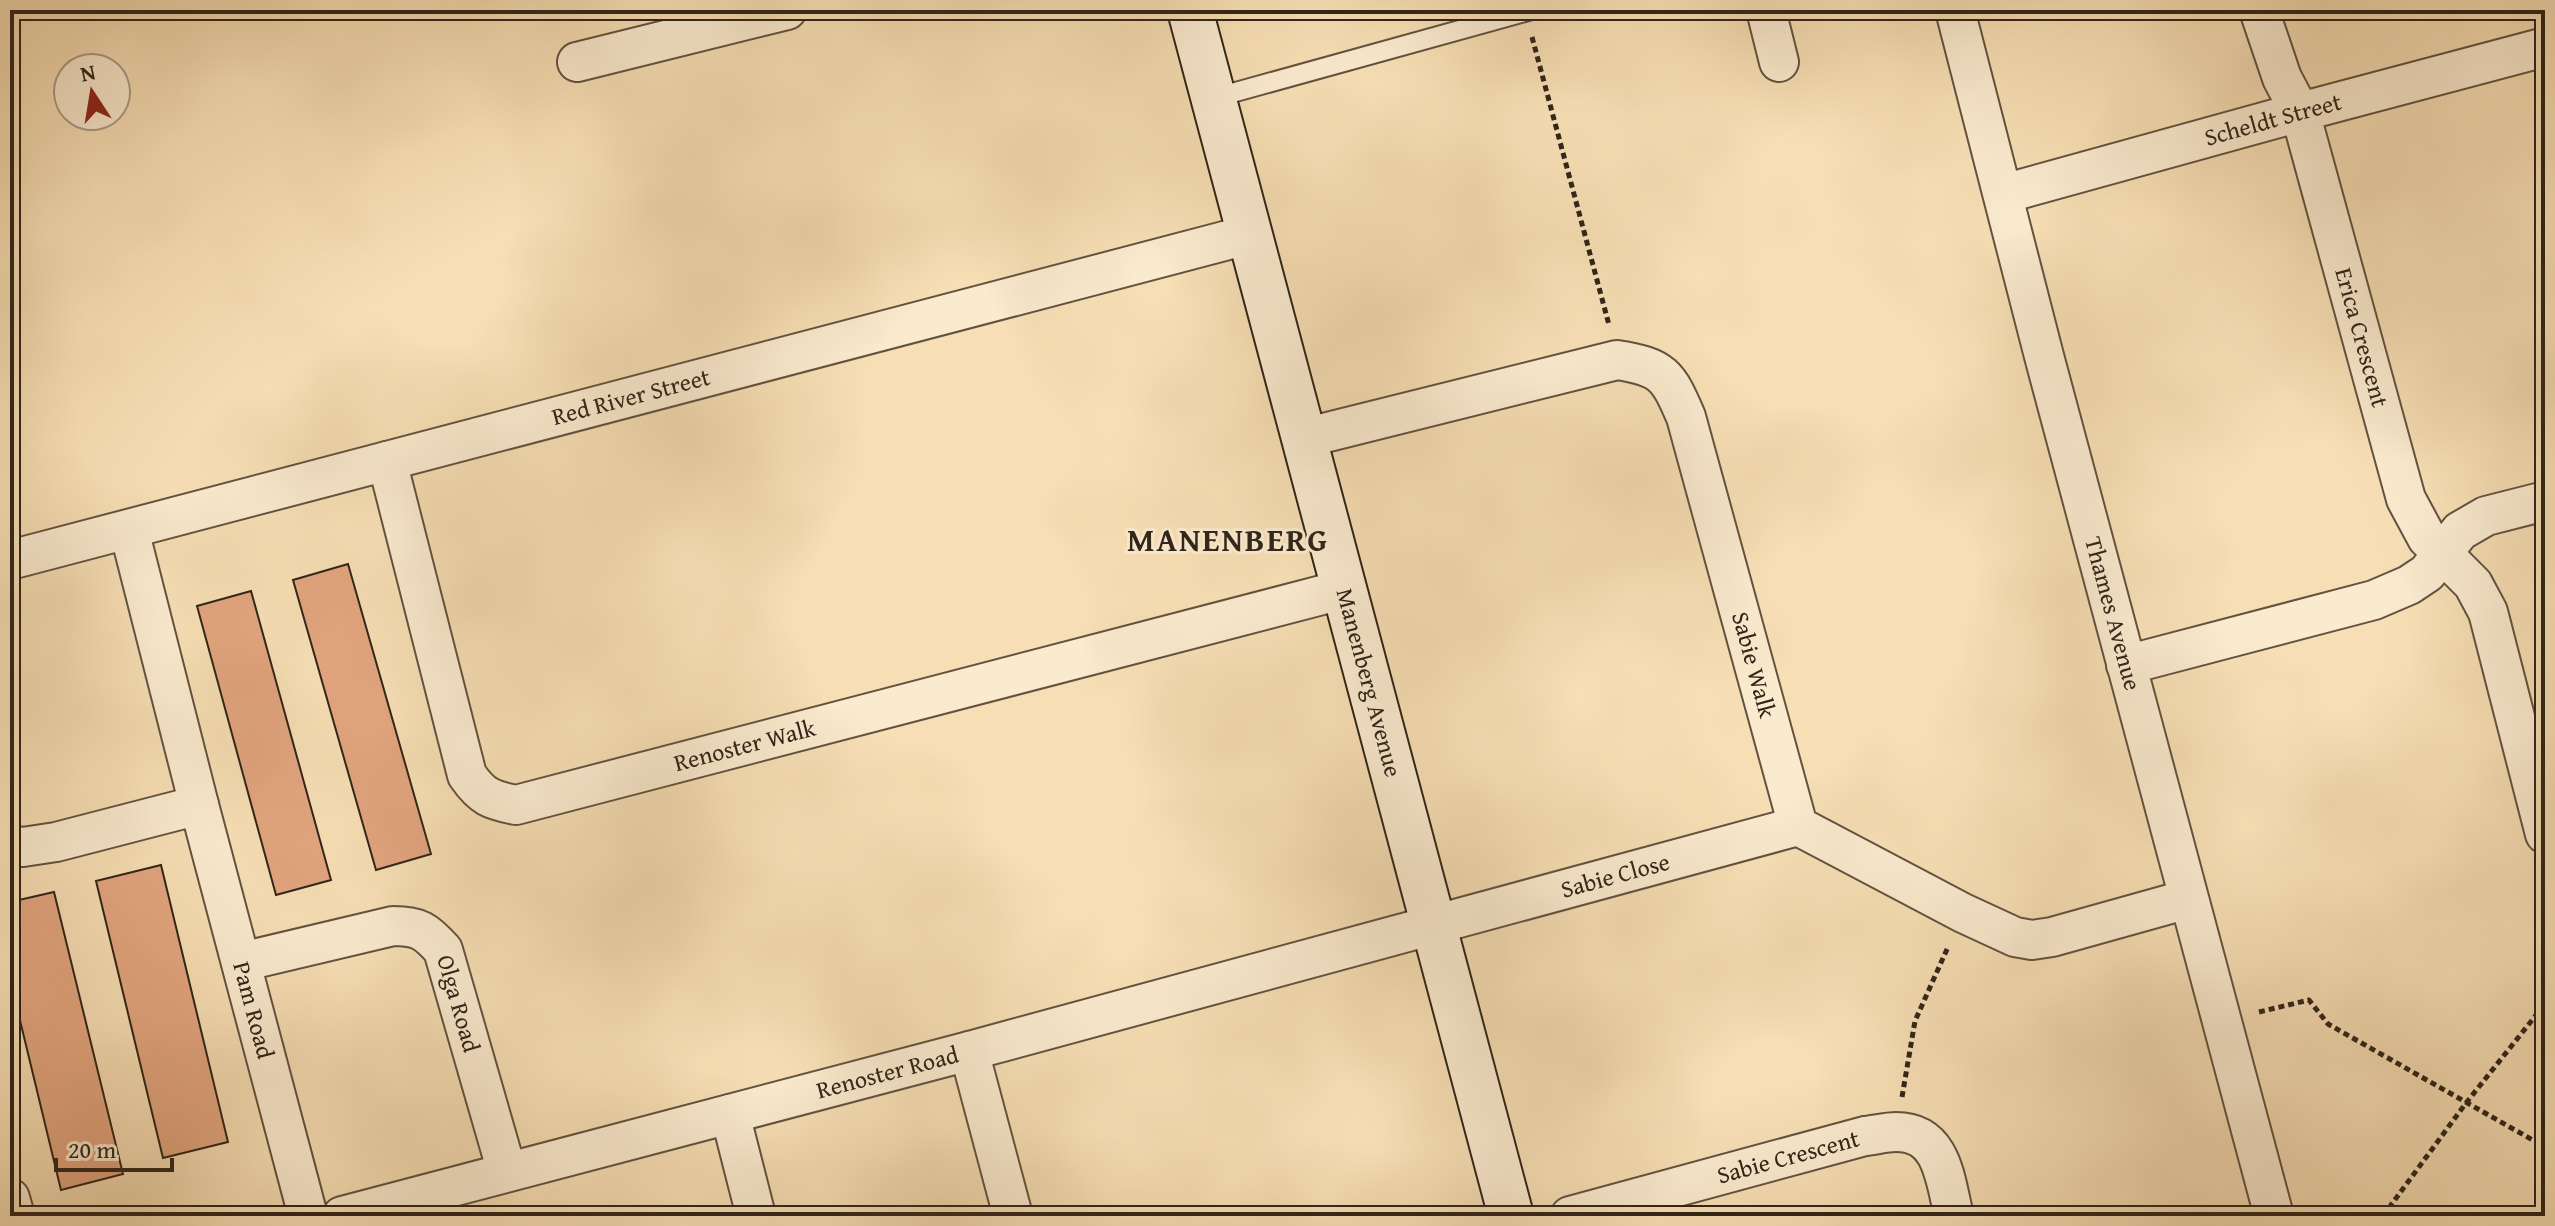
<svg xmlns="http://www.w3.org/2000/svg" width="2555" height="1226" viewBox="0 0 2555 1226" font-family="'Gentium Book Plus',serif">
	<style>
		.building { fill: #e2a57f; stroke: #2f2519; stroke-width: 2 }
		.lines { fill: none; stroke-linecap: round; stroke-linejoin: round }
		.lane-casing { stroke: #615340; stroke-width: 22 }
		.street-casing { stroke: #615340; stroke-width: 42 }
		.secondary-casing { stroke: #2f2519; stroke-width: 48 }
		.path { stroke: #2f2519; stroke-width: 5; stroke-dasharray: 6 4; stroke-linecap: butt }
		.lane { stroke: #faeace; stroke-width: 18 }
		.street { stroke: #faeace; stroke-width: 38 }
		.secondary { stroke: #faeace; stroke-width: 44 }
		.labels { text-anchor: middle; stroke-width: 6; stroke-linejoin: round; paint-order: stroke }
		.street-label { font-size: 24px; fill: #2f2519; stroke: #faeace }
		.district-label { font-size: 32px; font-weight: bold; letter-spacing: 2px; fill: #2f2519; stroke: #faeace }
	</style>
	<rect width="100%" height="100%" fill="#f7deb4"/>
	<filter id="stains"><feTurbulence type="fractalNoise" baseFrequency=".0025" numOctaves="4"/><feColorMatrix values="0 0 0 0 .2 0 0 0 0 .09 0 0 0 0 .02 0 0 0 .5 -.17"/></filter>
	<radialGradient id="worn" r=".72"><stop offset=".6" stop-color="#630" stop-opacity="0"/><stop offset="1" stop-color="#630" stop-opacity=".3"/></radialGradient>
	<g class="building">
		<polygon points="348,564 431,854 376,870 293,580"/>
		<polygon points="251,591 331,880 276,895 197,606"/>
		<polygon points="161,865 228,1142 163,1158 96,881"/>
		<polygon points="54,892 123,1174 61,1190 10,979 10,902"/>
	</g>
	<g class="lines">
		<g class="lane-casing">
			<polyline id="lane" points="1214,98 1532,10"/>
		</g>
		<g class="street-casing">
			<g id="street">
				<polyline points="1766,10 1779,62"/>
				<path id="s1" d="M1955,10L2044,356L2274,1216"/>
				<path id="s2" d="M2259,10L2282,78L2300,112L2406,499L2427,538L2473,584L2488,612L2545,834"/>
				<polyline points="577,62 787,10"/>
				<path id="s3" d="M2003,194L2300,112L2545,47"/>
				<path id="s4" d="M1304,438L1617,360C1663,367 1668,375 1686,417L1798,826L1963,913L2015,937L2032,940L2052,937L2188,899"/>
				<path id="s5" d="M387,461L467,775C482,797 491,800 516,805L1345,589"/>
				<path id="s6" d="M129,530L199,805L308,1216"/>
				<path id="s7" d="M10,560L1251,234"/>
				<polyline points="2126,665 2374,600 2409,585 2427,573 2460,531 2486,516 2545,501"/>
				<polyline points="10,845 23,847 56,842 199,805"/>
				<path id="s8" d="M241,962L393,926C419,926 426,931 443,950L507,1172"/>
				<polyline points="969,1051 1013,1216"/>
				<polyline points="730,1114 756,1216"/>
				<polyline points="10,1198 15,1216"/>
				<path id="s9" d="M342,1216L969,1051L1798,826"/>
				<path id="s10" d="M1570,1216L1865,1136C1875,1135 1886,1132 1896,1132C1943,1132 1945,1180 1954,1216"/>
			</g>
		</g>
		<g class="secondary-casing">
			<g id="secondary">
				<path id="s11" d="M1190,10L1511,1216"/>
			</g>
		</g>
		<g class="path">
			<polyline points="1532,37 1609,325"/>
			<polyline points="2259,1012 2309,1000 2328,1024 2545,1147"/>
			<polyline points="1902,1097 1915,1021 1948,947"/>
			<polyline points="2383,1216 2466,1103 2545,1004"/>
		</g>
		<use href="#lane" class="lane"/>
		<use href="#street" class="street"/>
		<use href="#secondary" class="secondary"/>
	</g>
	<g class="labels">
		<g class="street-label">
			<text dy="8" stroke="none"><textPath href="#s3" startOffset="280">Scheldt Street</textPath></text>
			<text dy="8" stroke="none"><textPath href="#s2" startOffset="344">Erica Crescent</textPath></text>
			<text dy="8" stroke="none"><textPath href="#s7" startOffset="642">Red River Street</textPath></text>
			<text dy="8" stroke="none"><textPath href="#s1" startOffset="624">Thames Avenue</textPath></text>
			<text dy="8" stroke="none"><textPath href="#s4" startOffset="676">Sabie Walk</textPath></text>
			<text dy="8" stroke="none"><textPath href="#s11" startOffset="696">Manenberg Avenue</textPath></text>
			<text dy="8" stroke="none"><textPath href="#s5" startOffset="620">Renoster Walk</textPath></text>
			<text dy="8" stroke="none"><textPath href="#s9" startOffset="1318">Sabie Close</textPath></text>
			<text dy="8" stroke="none"><textPath href="#s8" startOffset="270">Olga Road</textPath></text>
			<text dy="8" stroke="none"><textPath href="#s6" startOffset="496">Pam Road</textPath></text>
			<text dy="8" stroke="none"><textPath href="#s9" startOffset="564">Renoster Road</textPath></text>
			<text dy="8" stroke="none"><textPath href="#s10" startOffset="226">Sabie Crescent</textPath></text>
		</g>
		<g class="district-label">
			<text x="1228" y="551">MANENBERG</text>
		</g>
	</g>
	<rect width="2555" height="1226" fill="none" stroke="#f7deb4" stroke-width="40"/>
	<rect x="12" y="12" width="2531" height="1202" fill="none" stroke="#2f2519" stroke-width="4"/>
	<rect x="20" y="20" width="2515" height="1186" fill="none" stroke="#2f2519" stroke-width="2"/>
	<g transform="translate(92 92) rotate(348)"><circle r="38" fill="#faeace" stroke="#a99b86" stroke-width="2"/>
	<path d="M0-6L14 30L0 20L-14 30Z" fill="#8f2418"/>
	<text y="-12" font-size="22" font-weight="bold" text-anchor="middle" fill="#2f2519">N</text>
	</g>
	<path d="M56 1158v12h116v-12" fill="none" stroke="#2f2519" stroke-width="4"/>
	<text x="68" y="1158" font-size="24" fill="#2f2519" stroke="#faeace" stroke-width="6" paint-order="stroke">20 m</text>
	<rect width="100%" height="100%" filter="url(#stains)"/>
	<rect width="100%" height="100%" fill="url(#worn)"/>
</svg>
